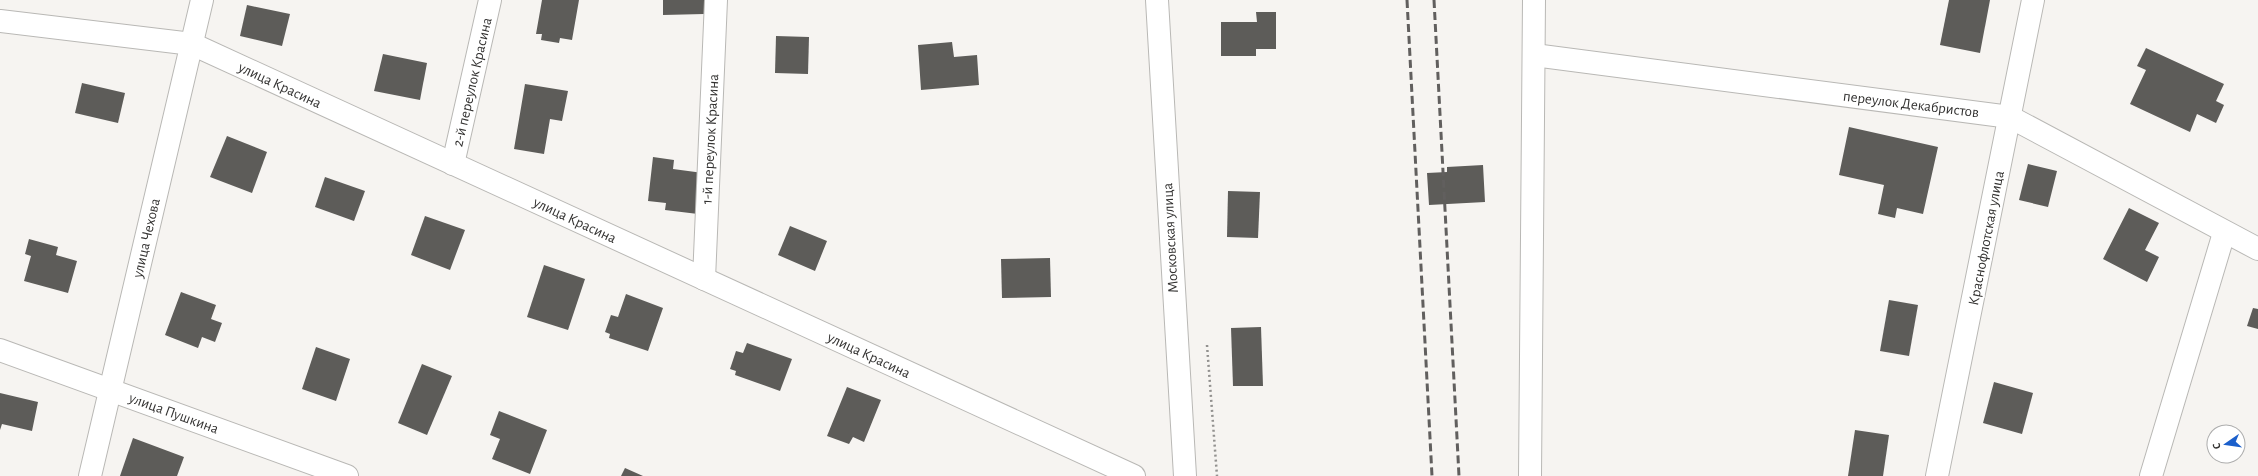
<svg xmlns="http://www.w3.org/2000/svg" width="2258" height="476" viewBox="0 0 2258 476" font-family="'Alegreya Sans',sans-serif">
	<style>
		.building { fill: #5d5c59 }
		.lines { fill: none; stroke-linecap: round; stroke-linejoin: round }
		.minor-casing { stroke: #b9b8b5; stroke-width: 24 }
		.path { stroke: #92918f; stroke-width: 2.5; stroke-dasharray: 2 3; stroke-linecap: butt }
		.minor { stroke: #fff; stroke-width: 22 }
		.rail { stroke: #615f5e; stroke-width: 3; stroke-dasharray: 8 4; stroke-linecap: butt }
		.labels { text-anchor: middle; stroke-width: 4; stroke-linejoin: round; paint-order: stroke }
		.street-label { font-size: 15px; fill: #333231; stroke: #fff }
	</style>
	<rect width="100%" height="100%" fill="#f6f4f1"/>
	<g class="building">
		<polygon points="542,0 579,0 572,40 560,38 559,43 541,40 542,34 536,34"/>
		<polygon points="663,0 704,0 704,14 663,15"/>
		<polygon points="1949,0 1990,0 1980,53 1940,45"/>
		<polygon points="247,5 290,14 282,46 240,36"/>
		<polygon points="1256,12 1276,12 1276,49 1256,49 1256,56 1221,56 1221,22 1257,22"/>
		<polygon points="776,36 809,37 808,74 775,73"/>
		<polygon points="952,42 954,57 977,55 979,85 921,90 918,45"/>
		<polygon points="2146,48 2224,84 2216,101 2224,105 2216,123 2197,114 2190,132 2130,104 2146,70 2137,66"/>
		<polygon points="383,54 427,63 420,100 374,91"/>
		<polygon points="82,83 125,93 118,123 75,113"/>
		<polygon points="525,84 568,91 562,121 550,119 544,154 514,149"/>
		<polygon points="1849,127 1938,147 1923,214 1897,208 1895,218 1878,214 1884,185 1839,175"/>
		<polygon points="227,136 267,152 252,193 210,177"/>
		<polygon points="653,157 674,160 673,169 703,173 698,214 665,210 666,203 648,201"/>
		<polygon points="2028,164 2057,171 2048,207 2019,200"/>
		<polygon points="1483,165 1485,202 1429,205 1427,173 1447,172 1447,167"/>
		<polygon points="325,177 365,191 354,221 315,207"/>
		<polygon points="1228,191 1260,192 1258,238 1227,237"/>
		<polygon points="2129,208 2159,223 2145,250 2159,257 2147,282 2103,259"/>
		<polygon points="425,216 465,230 450,270 411,255"/>
		<polygon points="790,226 827,241 815,271 778,255"/>
		<polygon points="29,239 58,247 56,255 77,261 68,293 24,281 31,256 25,254"/>
		<polygon points="1050,258 1051,297 1002,298 1001,259"/>
		<polygon points="544,265 585,279 568,330 527,317"/>
		<polygon points="181,292 216,305 211,319 222,323 215,342 202,337 198,348 165,335"/>
		<polygon points="626,294 663,308 648,351 609,338 610,334 605,332 611,315 618,317"/>
		<polygon points="1889,300 1918,305 1909,356 1880,351"/>
		<polygon points="2253,308 2258,309 2258,329 2247,326"/>
		<polygon points="1261,327 1263,386 1233,386 1231,328"/>
		<polygon points="747,343 792,359 780,391 735,375 736,371 730,369 736,351 743,353"/>
		<polygon points="316,347 350,359 336,401 302,389"/>
		<polygon points="422,364 452,376 427,435 398,423"/>
		<polygon points="1994,382 2033,393 2022,434 1983,423"/>
		<polygon points="847,387 881,400 864,442 853,437 849,444 827,436"/>
		<polygon points="0,393 38,402 32,431 2,424 0,430"/>
		<polygon points="499,411 547,430 530,474 492,459 500,439 490,435"/>
		<polygon points="1855,430 1889,435 1883,476 1848,476"/>
		<polygon points="133,438 184,457 177,476 120,476"/>
		<polygon points="625,468 643,476 621,476"/>
	</g>
	<g class="lines">
		<g class="minor-casing">
			<g id="minor">
				<polyline points="1157,0 1185,476"/>
				<polyline points="0,21 192,44 1134,476"/>
				<polyline points="1534,55 2010,117 2258,249"/>
				<polyline points="453,164 490,0"/>
				<polyline points="704,279 716,0"/>
				<polyline points="0,350 347,476"/>
				<polyline points="90,476 202,0"/>
				<polyline points="1530,476 1534,0"/>
				<polyline points="1937,476 2033,0"/>
				<polyline points="2151,476 2224,233"/>
			</g>
		</g>
		<polyline class="path" points="1207,345 1217,476"/>
		<use href="#minor" class="minor"/>
		<g class="rail">
			<polyline points="1407,0 1432,476"/>
			<polyline points="1434,0 1459,476"/>
		</g>
	</g>
	<g class="labels">
		<g class="street-label">
			<text transform="translate(472 82) rotate(-77)" y="5">2-й переулок Красина</text>
			<text transform="translate(280 85) rotate(25)" y="5">улица Красина</text>
			<text transform="translate(1911 104) rotate(7)" y="5">переулок Декабристов</text>
			<text transform="translate(710 139) rotate(-87)" y="5">1-й переулок Красина</text>
			<text transform="translate(575 220) rotate(25)" y="5">улица Красина</text>
			<text transform="translate(146 238) rotate(-77)" y="5">улица Чехова</text>
			<text transform="translate(1170 238) rotate(-93)" y="5">Московская улица</text>
			<text transform="translate(1986 238) rotate(-79)" y="5">Краснофлотская улица</text>
			<text transform="translate(869 355) rotate(25)" y="5">улица Красина</text>
			<text transform="translate(174 413) rotate(20)" y="5">улица Пушкина</text>
		</g>
	</g>
	<g transform="translate(2226 444) rotate(257)"><circle r="19" fill="#ffffff" stroke="#adadad"/>
	<path d="M0-3L7 15L0 10L-7 15Z" fill="#1b5fcb"/>
	<text y="-6" font-size="11" font-weight="bold" text-anchor="middle" fill="#333231">С</text>
	</g>
</svg>
